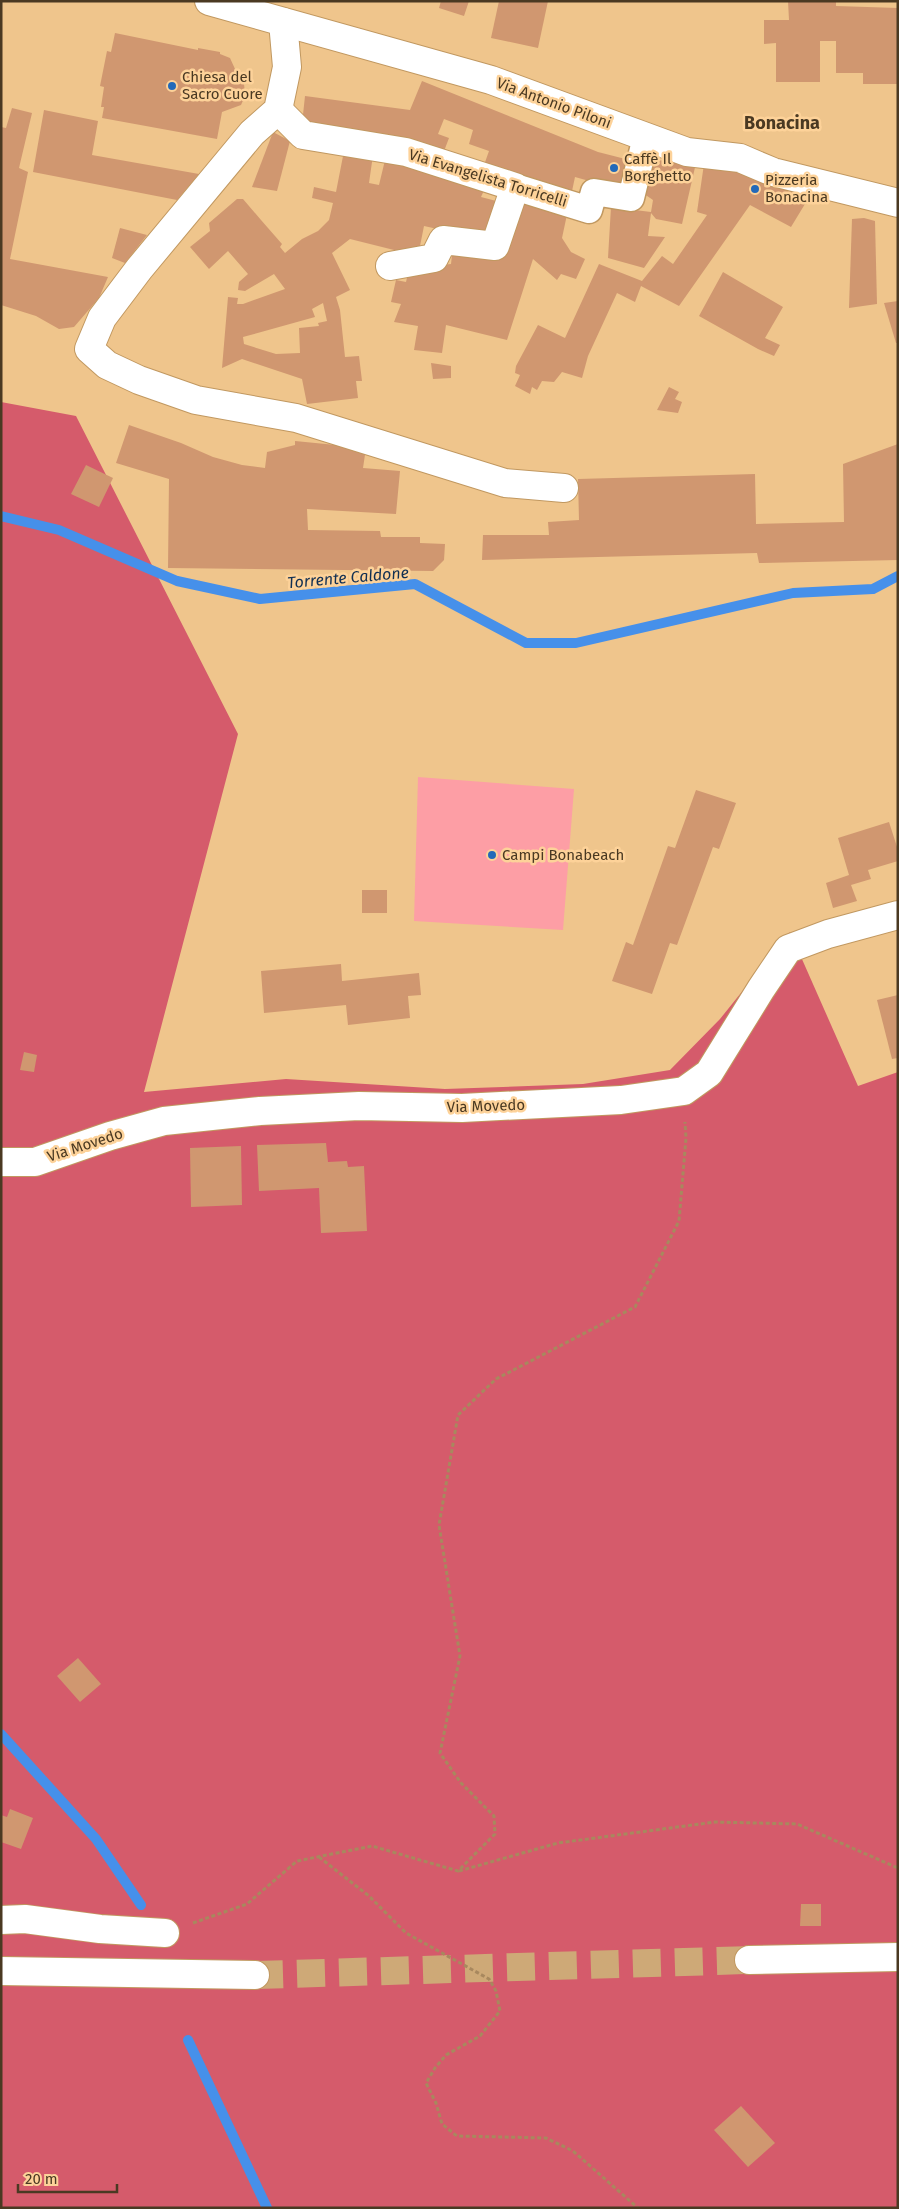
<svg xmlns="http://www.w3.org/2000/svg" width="899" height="2209" viewBox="0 0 899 2209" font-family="'Fira Sans',sans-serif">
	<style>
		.green { fill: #fd9ea5 }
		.forest { fill: #d55b6b }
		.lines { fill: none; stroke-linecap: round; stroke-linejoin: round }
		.stream { stroke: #4690ea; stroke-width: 10 }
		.building { fill: #d09770; fill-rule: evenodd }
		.trunk-tunnel { stroke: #cea977; stroke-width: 28; stroke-dasharray: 28 14; stroke-linecap: butt }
		.pedestrian-casing { stroke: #c19860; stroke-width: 29 }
		.minor-casing { stroke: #c19860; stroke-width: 30 }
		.trunk-casing { stroke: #c19860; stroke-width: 30 }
		.path { stroke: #a8885e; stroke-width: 3; stroke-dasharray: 4 2.5; stroke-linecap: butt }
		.pedestrian { stroke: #fff; stroke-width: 26 }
		.minor { stroke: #fff; stroke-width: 28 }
		.trunk { stroke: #fff; stroke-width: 28 }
		.poi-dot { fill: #2369b9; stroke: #fdd299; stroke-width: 2 }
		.labels { text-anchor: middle; stroke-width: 5; stroke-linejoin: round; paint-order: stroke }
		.poi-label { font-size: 15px; fill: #4a3922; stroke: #fdd299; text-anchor: start }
		.street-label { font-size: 15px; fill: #4a3922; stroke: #fdd299 }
		.water-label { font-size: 16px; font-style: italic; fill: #112f52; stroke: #fdd299 }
		.quarter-label { font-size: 18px; font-weight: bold; fill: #4a3922; stroke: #fdd299 }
	</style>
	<rect width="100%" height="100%" fill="#efc58c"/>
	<polygon class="green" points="418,777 574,789 563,930 414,921"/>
	<polygon class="forest" points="1,402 76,416 238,734 144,1092 286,1079 445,1089 583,1084 670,1070 720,1019 790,932 858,1086 898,1072 898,2208 1,2208"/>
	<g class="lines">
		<g class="stream">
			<polyline points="1,516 59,530 177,581 260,599 415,584 526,643 576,643 793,593 873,589 898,576"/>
			<polyline points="1,1734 96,1839 141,1905"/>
			<polyline points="188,2040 267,2208"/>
		</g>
	</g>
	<g class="building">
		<polygon points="441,1 469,1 464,16 439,8"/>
		<polygon points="499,1 548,1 538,48 491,38"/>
		<polygon points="788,1 836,1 836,6 898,8 898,84 863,84 863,73 836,73 836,41 820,41 820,82 776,82 776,43 764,44 764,20 789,20"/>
		<polygon points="115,33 198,50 198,48 220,52 220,54 230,58 235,69 233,75 244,83 245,96 241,105 222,112 217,139 102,118 104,107 101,107 104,87 100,86 107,51 111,52"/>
		<polygon points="422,81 598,152 641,163 664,160 696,163 682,224 656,219 651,213 648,236 665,237 644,268 608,258 611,207 651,212 653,200 634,187 607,186 575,177 562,238 571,252 585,259 576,279 561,274 557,280 533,259 507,340 446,325 442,353 414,350 418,326 394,322 401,304 391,302 396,280 406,282 409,269 451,264 452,255 483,253 518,207 483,168 489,151 469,144 473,130 444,119 438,134 449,138 441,159 302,124 305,96 410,110"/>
		<polygon points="12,108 32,113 19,168 28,172 10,259 108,277 99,298 74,327 59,329 36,316 1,305 1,127 6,128"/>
		<polygon points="44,110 98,121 92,155 199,174 177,200 33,172"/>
		<polygon points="273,132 290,141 277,191 252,187"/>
		<path d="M344,151L373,155L369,183L379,185L386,156L486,186L481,197L500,202L492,241L424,226L418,256L350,239L332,253L350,290L336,297L340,310L345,357L359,356L362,381H356L358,398L307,404L302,379L242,359L222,368L228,297L238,298L237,304H243L285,289L274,274L245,291L238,290L239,282L248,274L228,251L209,269L190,247L210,231L209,223L237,199H243L261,220L282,244L280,247L285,253L302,239L318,231L329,220L333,203L312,198L314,187L336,192ZM323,303L327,321L318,323L319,326L299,328L300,353L276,354L244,344L243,337L315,317L312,309Z"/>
		<polygon points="704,164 778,181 808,199 791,227 750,205 679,306 641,286 635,302 617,293 588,356 582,378 562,372 554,382 542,381 537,390 532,387 530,394 515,386 520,375 515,373 516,366 538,325 565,338 599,264 642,281 662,256 673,264 707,215 697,212"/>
		<polygon points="864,218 875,221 877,304 849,308 852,219"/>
		<polygon points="120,228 147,235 125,263 112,258"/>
		<polygon points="723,272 783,307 765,338 780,345 774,356 758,349 699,316"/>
		<polygon points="898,301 898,343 896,343 884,303"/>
		<polygon points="431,363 451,366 451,378 433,379"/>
		<polygon points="669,387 679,392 675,399 682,402 678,413 657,410"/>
		<polygon points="129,425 181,443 213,457 242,465 265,468 267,452 295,445 295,441 366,448 363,468 400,471 396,514 307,509 308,530 380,531 381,537 420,537 420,543 445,544 444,560 433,571 168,568 169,479 116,463"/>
		<polygon points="898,444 898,560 759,563 757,553 482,560 483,535 549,535 548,522 579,520 578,479 755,474 756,524 844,522 843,464"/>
		<polygon points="86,465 113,478 99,507 71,494"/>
		<polygon points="696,790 736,803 719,849 713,847 677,945 670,943 652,994 612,981 626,942 633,945 668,846 675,848"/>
		<polygon points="889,822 898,850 898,861 868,870 871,879 851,885 857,901 833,908 826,883 849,875 838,838"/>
		<rect x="362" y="890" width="25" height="23"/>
		<polygon points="341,964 342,981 419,973 421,995 408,996 410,1018 348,1025 346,1005 264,1013 261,971"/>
		<polygon points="898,995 898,1058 892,1059 877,1000"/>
		<polygon points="24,1052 37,1055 34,1072 20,1070"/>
		<polygon points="326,1143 328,1162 347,1161 348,1167 364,1166 367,1231 321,1233 319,1188 259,1191 257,1145"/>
		<polygon points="241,1146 242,1205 191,1207 190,1148"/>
		<polygon points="78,1658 101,1684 80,1702 57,1676"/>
		<polygon points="10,1809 33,1818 21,1849 1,1842 1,1815 7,1817"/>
		<polygon points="801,1904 821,1904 821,1926 800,1926"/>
		<polygon points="741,2106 775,2143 748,2167 714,2130"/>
	</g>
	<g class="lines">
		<polyline class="trunk-tunnel" points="255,1975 749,1960"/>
		<g class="pedestrian-casing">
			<polyline id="pedestrian" points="515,187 589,210 594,192 631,198 646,137"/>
		</g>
		<g class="minor-casing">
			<g id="minor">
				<polyline points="209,1 491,80 687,152 740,158 773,172 898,203"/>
				<polyline points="283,22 287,67 278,110 252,133 139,269 102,318 89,349 107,365 139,380 196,400 296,418 505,483 564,488"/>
				<polyline points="278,110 303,135 406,152 515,187 495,246 443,240 434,258 390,266"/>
				<polyline points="1,1162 35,1162 110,1136 164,1121 260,1111 359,1106 462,1108 621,1100 684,1091 709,1073 761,989 788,949 828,934 898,915"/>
				<polyline points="1,1920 25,1919 100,1929 165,1933"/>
			</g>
		</g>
		<g class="trunk-casing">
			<g id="trunk">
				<polyline points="749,1960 898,1957"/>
				<polyline points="1,1971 255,1975"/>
			</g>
		</g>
		<g class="path">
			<polyline points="319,1857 369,1896 406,1933 489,1979 496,1991 500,2011 480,2036 446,2055 435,2068 426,2083 436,2103 442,2124 457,2136 546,2138 573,2151 638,2208"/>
			<polyline points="459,1871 558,1843 715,1822 797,1824 898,1868"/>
			<polyline points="193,1923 247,1904 297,1861 372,1846 458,1871 495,1834 494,1816 461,1783 440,1753 460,1656 439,1525 458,1415 496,1379 635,1307 679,1221 686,1138 685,1122"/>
		</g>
		<use href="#pedestrian" class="pedestrian"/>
		<use href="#minor" class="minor"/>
		<use href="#trunk" class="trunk"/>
	</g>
	<g class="poi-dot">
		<circle cx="172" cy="86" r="5"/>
		<circle cx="614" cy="168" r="5"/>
		<circle cx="755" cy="189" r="5"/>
		<circle cx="492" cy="855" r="5"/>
	</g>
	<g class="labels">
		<g class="poi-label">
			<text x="182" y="82">Chiesa del<tspan x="182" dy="17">Sacro Cuore</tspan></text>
			<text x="624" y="164">Caffè Il<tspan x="624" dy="17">Borghetto</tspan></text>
			<text x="765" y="185">Pizzeria<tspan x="765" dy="17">Bonacina</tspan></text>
			<text x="502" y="860">Campi Bonabeach</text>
		</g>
		<g class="street-label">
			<text transform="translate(554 103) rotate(20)" y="5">Via Antonio Piloni</text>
			<text transform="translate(488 178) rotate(17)" y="5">Via Evangelista Torricelli</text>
			<text transform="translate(486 1106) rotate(-2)" y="5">Via Movedo</text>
			<text transform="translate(85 1145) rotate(-18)" y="5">Via Movedo</text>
		</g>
		<g class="water-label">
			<text transform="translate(348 577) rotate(-5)" y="6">Torrente Caldone</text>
		</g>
		<g class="quarter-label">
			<text x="782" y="129">Bonacina</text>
		</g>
	</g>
	<rect width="899" height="2209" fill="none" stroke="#4a3922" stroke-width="5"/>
	<path d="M18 2184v8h99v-8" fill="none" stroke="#4a3922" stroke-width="2.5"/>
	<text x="25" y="2184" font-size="15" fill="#4a3922" stroke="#fdd299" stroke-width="4" paint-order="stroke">20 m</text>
</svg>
